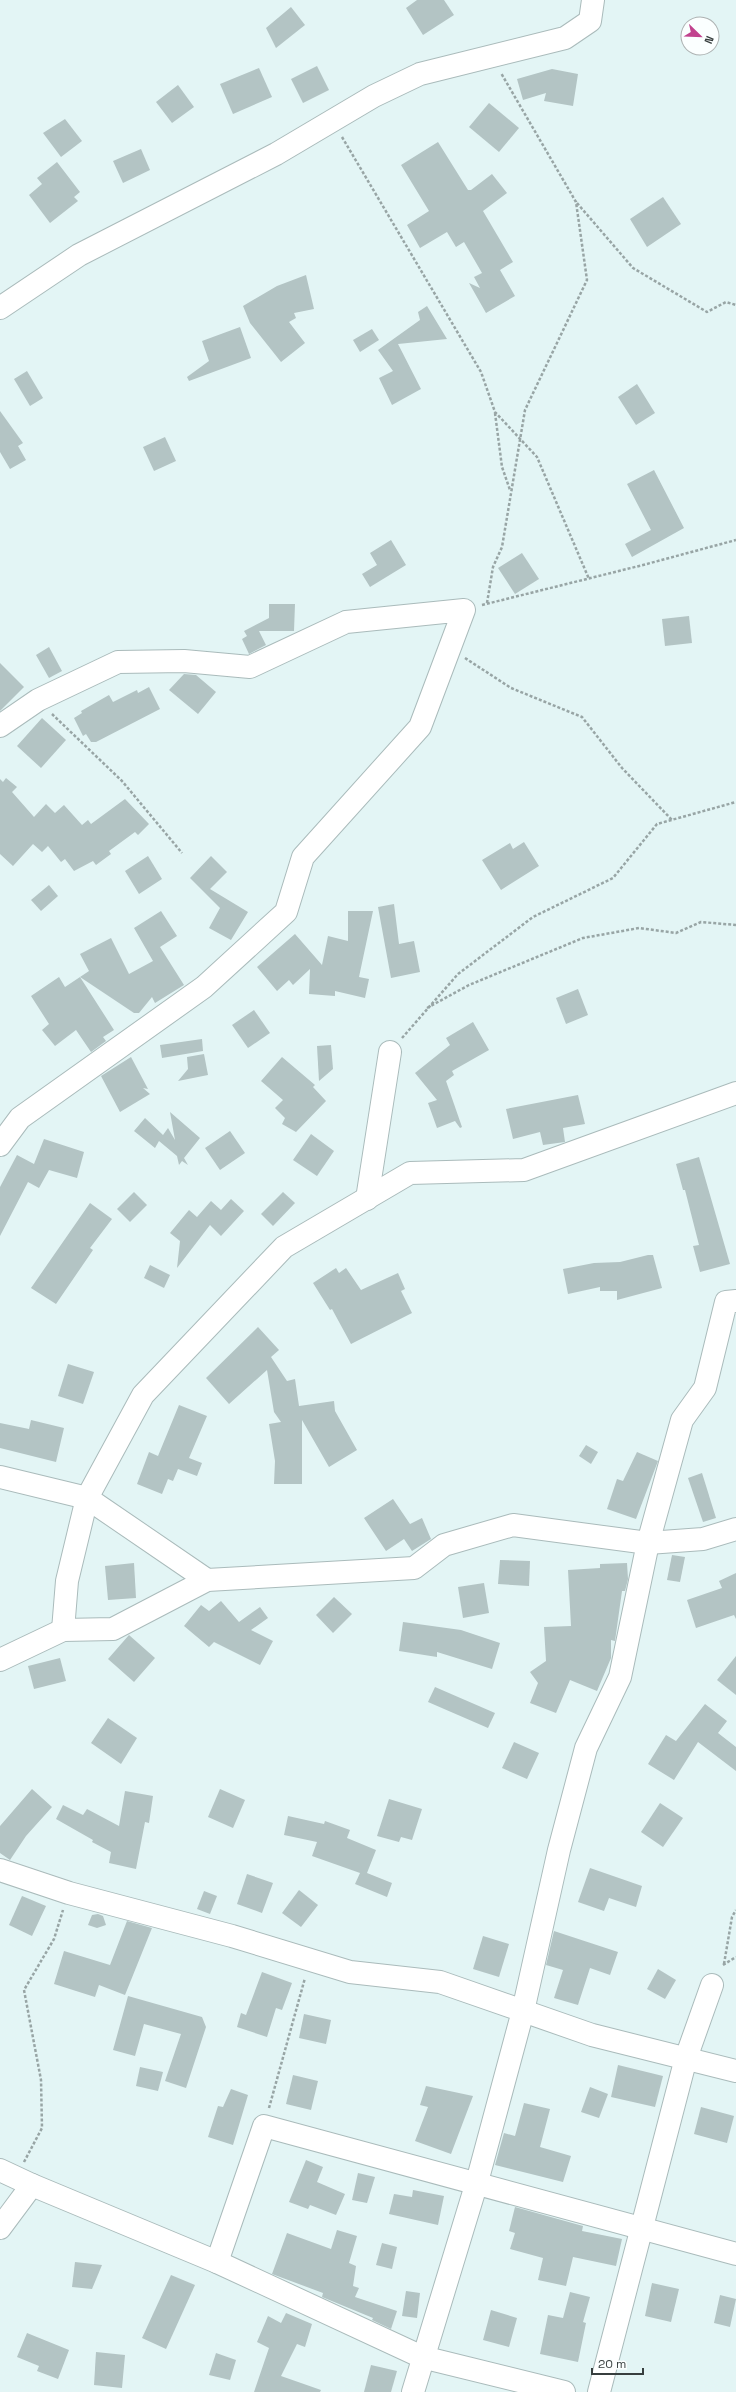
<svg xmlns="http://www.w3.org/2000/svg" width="736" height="2392" viewBox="0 0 736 2392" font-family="'Space Grotesk',sans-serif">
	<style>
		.building { fill: #b3c4c4 }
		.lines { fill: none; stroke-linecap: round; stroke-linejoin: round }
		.minor-casing { stroke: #abb; stroke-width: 24 }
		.path { stroke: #98a5a5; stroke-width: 2.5; stroke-dasharray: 3 2; stroke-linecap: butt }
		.minor { stroke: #fff; stroke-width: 22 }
	</style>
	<rect width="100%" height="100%" fill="#e3f5f5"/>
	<g class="building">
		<polygon points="417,0 444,0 454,15 423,35 406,8"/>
		<polygon points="291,7 305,25 276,48 266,28"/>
		<polygon points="317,66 329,90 303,103 291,79"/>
		<polygon points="259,68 272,97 233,114 220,84"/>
		<polygon points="552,69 578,74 573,106 544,101 546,93 523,100 517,79"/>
		<polygon points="178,85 194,107 172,123 156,102"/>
		<polygon points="489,103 519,128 499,152 469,127"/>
		<polygon points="65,119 82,141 61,157 43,133"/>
		<polygon points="438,142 468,190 471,190 492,174 507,193 483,211 513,262 500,270 515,296 486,313 469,283 480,288 474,277 482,273 464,242 456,247 447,232 420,248 407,225 429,211 401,165"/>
		<polygon points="141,149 150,170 123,183 113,161"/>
		<polygon points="57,162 80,192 74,197 78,201 50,223 29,195 42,184 37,178"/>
		<polygon points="663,197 681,224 647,247 630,219"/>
		<polygon points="306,275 314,309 294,313 296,318 289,322 305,343 281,362 250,323 243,306 277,286"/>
		<polygon points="427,306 447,339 398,344 421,389 392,405 379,378 393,371 378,350 420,320 418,312"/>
		<polygon points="240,327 251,358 189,381 187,377 209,361 202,341"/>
		<polygon points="372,329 379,340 360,352 353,340"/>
		<polygon points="27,371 43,398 30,406 14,379"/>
		<polygon points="637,384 655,413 636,425 618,397"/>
		<polygon points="0,411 23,443 18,446 26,460 10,469 0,452"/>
		<polygon points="165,437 176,461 154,471 143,447"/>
		<polygon points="654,470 684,528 632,557 625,544 651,530 627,484"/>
		<polygon points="391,540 406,565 370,587 362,574 377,565 370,553"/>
		<polygon points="522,553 539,579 515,594 498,568"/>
		<polygon points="269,604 295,604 294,631 259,631 266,645 249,654 242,639 247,636 244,631 269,618"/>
		<polygon points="689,616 692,643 665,646 662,619"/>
		<polygon points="49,647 62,671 49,678 36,655"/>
		<polygon points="0,663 24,687 0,711"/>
		<polygon points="184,674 196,675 216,692 198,714 169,690"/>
		<polygon points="149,687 160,709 96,742 91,742 86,734 83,736 74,718 82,713 81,711 109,695 113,702 137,690 138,693"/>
		<polygon points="42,718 66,740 41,768 17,746"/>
		<polygon points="6,778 17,787 12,792 34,817 46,804 55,813 64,805 82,825 88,820 91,824 125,799 149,824 138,835 135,832 109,851 111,854 96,865 93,861 74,871 65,859 61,862 48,846 42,852 33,844 13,866 0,854 0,779 3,782"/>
		<polygon points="524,842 539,866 501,890 482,860 510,843 513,849"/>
		<polygon points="148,856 162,879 139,894 125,871"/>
		<polygon points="211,856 227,872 210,889 248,912 231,940 209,928 220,908 190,878"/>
		<polygon points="49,885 58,896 41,911 31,900"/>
		<polygon points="394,904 399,944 414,941 420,972 391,978 378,907"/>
		<polygon points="161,911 177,936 160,947 184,985 155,1003 152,997 139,1013 134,1013 80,977 89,971 80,954 111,938 129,974 153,961 134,928"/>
		<polygon points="348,911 373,911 359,977 369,979 365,998 335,991 335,996 309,994 310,969 293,985 289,980 277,991 257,967 295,934 322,965 328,936 348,941"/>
		<polygon points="59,977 65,987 80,977 114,1030 103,1037 106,1041 91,1052 76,1030 55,1046 42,1030 49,1024 31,996"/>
		<polygon points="578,989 588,1015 566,1024 556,998"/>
		<polygon points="254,1010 270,1033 248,1048 232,1025"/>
		<polygon points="473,1022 489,1050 452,1071 454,1075 446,1081 462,1127 460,1128 455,1121 437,1128 428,1103 437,1100 415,1073 450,1045 446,1038"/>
		<polygon points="202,1039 203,1051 162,1058 160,1045"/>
		<polygon points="331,1045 333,1069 319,1081 317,1046"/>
		<polygon points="204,1054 208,1075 178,1081 188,1069 187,1057"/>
		<polygon points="131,1057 148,1089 143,1088 150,1094 120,1112 101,1076"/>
		<polygon points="282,1057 315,1085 313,1087 326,1101 296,1132 282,1124 285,1118 275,1108 283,1100 261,1081"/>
		<polygon points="578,1095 585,1124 563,1128 565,1142 543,1145 540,1132 513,1139 506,1109"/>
		<polygon points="170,1112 200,1138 184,1158 188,1165 182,1161 179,1165 177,1156 159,1141 155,1148 134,1131 145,1118 163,1135 168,1128 175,1140"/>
		<polygon points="230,1131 245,1153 220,1170 205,1148"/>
		<polygon points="311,1134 334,1151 317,1176 293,1160"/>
		<polygon points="44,1139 84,1152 77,1178 49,1170 39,1188 28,1182 0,1236 0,1187 17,1155 34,1164"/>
		<polygon points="699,1157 730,1264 700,1272 693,1246 699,1245 685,1190 683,1190 676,1164"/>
		<polygon points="134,1192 147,1205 130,1222 117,1209"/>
		<polygon points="283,1192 295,1203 273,1226 261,1214"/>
		<polygon points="231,1199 244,1211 221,1236 210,1225 177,1268 180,1241 170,1233 189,1210 197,1217 211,1201 221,1210"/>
		<polygon points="90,1203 112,1219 90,1248 93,1250 56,1304 31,1288"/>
		<polygon points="648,1255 653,1255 662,1288 617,1300 617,1291 600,1291 600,1287 568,1294 563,1269 594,1263 620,1262"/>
		<polygon points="150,1265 170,1275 164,1288 144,1278"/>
		<polygon points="336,1268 339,1273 346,1268 361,1290 398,1273 405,1289 401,1291 412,1313 351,1344 332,1309 330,1310 313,1283"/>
		<polygon points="258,1327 279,1350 271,1357 287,1381 295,1379 299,1406 334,1401 335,1411 357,1450 329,1467 302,1420 302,1484 274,1484 275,1461 269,1424 281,1422 274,1412 267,1370 229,1404 206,1378"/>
		<polygon points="68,1364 94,1372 83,1404 58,1396"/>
		<polygon points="179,1405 207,1416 189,1458 202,1463 197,1476 178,1469 173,1481 168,1479 162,1494 137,1484 149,1452 158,1456"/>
		<polygon points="31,1420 64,1428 56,1462 0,1448 0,1423 29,1429"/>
		<polygon points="586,1445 598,1452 591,1464 579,1456"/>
		<polygon points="637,1452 658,1461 636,1519 607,1509 617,1479 623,1481"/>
		<polygon points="702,1473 716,1518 703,1522 688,1478"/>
		<polygon points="393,1499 410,1524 422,1518 431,1539 412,1551 404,1539 386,1551 364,1518"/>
		<polygon points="672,1555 685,1557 680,1582 667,1580"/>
		<polygon points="500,1560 530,1561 529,1586 498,1584"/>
		<polygon points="134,1563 136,1598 108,1600 105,1566"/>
		<polygon points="627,1563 628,1579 625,1591 622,1591 615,1641 611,1640 611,1658 597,1691 570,1680 556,1713 530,1703 538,1683 530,1672 546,1661 544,1627 571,1626 568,1570 600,1568 600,1564"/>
		<polygon points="736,1573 736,1619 734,1615 696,1628 687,1600 722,1588 719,1581"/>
		<polygon points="484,1583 489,1613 463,1618 458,1587"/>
		<polygon points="334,1597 352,1614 333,1633 316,1615"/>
		<polygon points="221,1601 239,1622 260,1607 268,1618 251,1630 273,1641 260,1665 214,1642 209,1647 184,1626 201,1605 209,1611"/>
		<polygon points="403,1622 461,1630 500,1643 492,1669 437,1652 437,1657 399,1651"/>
		<polygon points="129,1635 155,1658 134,1682 108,1659"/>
		<polygon points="736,1656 736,1695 717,1680"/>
		<polygon points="60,1658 66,1681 34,1689 28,1666"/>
		<polygon points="435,1687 495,1713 488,1728 428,1702"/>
		<polygon points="705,1704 727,1721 718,1733 736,1747 736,1771 698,1742 674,1780 648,1764 666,1735 676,1741"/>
		<polygon points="108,1718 137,1738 121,1764 91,1743"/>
		<polygon points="514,1742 539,1753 527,1779 502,1768"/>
		<polygon points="32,1789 52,1807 26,1836 10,1860 0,1853 0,1826"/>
		<polygon points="220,1789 245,1800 233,1828 208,1817"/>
		<polygon points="125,1791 153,1796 149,1823 145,1822 136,1869 109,1863 111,1852 92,1842 93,1840 56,1819 63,1805 83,1815 87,1809 119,1826"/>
		<polygon points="389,1799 422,1809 412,1840 401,1837 399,1842 377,1836"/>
		<polygon points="660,1803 683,1818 663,1847 641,1832"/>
		<polygon points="288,1816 324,1824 325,1821 350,1830 347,1838 376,1850 367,1873 392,1883 387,1897 355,1884 360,1873 312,1856 317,1842 284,1835"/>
		<polygon points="590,1868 642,1886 636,1907 609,1898 604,1911 578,1902"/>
		<polygon points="247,1874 273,1883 262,1913 237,1904"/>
		<polygon points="299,1890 318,1905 301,1927 282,1913"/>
		<polygon points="204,1891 217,1896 210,1914 197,1909"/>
		<polygon points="22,1896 46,1906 32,1936 9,1925"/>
		<polygon points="98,1914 103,1916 106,1925 97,1928 88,1925 92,1915"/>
		<polygon points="127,1921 152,1928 125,1995 99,1985 95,1997 54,1984 64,1951 110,1965"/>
		<polygon points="554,1931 618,1952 610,1975 590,1968 578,2005 554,1998 563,1970 546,1965"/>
		<polygon points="483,1936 509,1944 499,1977 473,1969"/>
		<polygon points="658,1969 676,1980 665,1999 647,1989"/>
		<polygon points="262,1972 292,1983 282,2010 276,2008 267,2037 237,2027 241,2013 246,2015"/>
		<polygon points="128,1996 202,2017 206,2027 186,2088 165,2081 181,2034 144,2024 135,2056 113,2050"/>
		<polygon points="304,2014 331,2020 326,2044 299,2038"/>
		<polygon points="618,2065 663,2076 655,2107 611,2097"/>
		<polygon points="140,2067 163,2072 158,2091 136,2086"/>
		<polygon points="293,2075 318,2081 311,2110 286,2104"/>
		<polygon points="426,2086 473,2096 451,2154 415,2141 428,2107 420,2105"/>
		<polygon points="590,2087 608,2094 599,2118 581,2112"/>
		<polygon points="231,2089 248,2095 233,2145 208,2137 218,2106 223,2107"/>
		<polygon points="524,2103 550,2109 540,2147 571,2156 563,2182 495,2165 504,2133 515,2136"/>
		<polygon points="701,2107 734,2116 727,2143 694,2134"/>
		<polygon points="306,2160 323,2167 317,2182 345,2194 336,2215 310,2205 308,2209 289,2202"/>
		<polygon points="358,2173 375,2177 367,2203 352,2200"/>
		<polygon points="413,2190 444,2196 438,2225 389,2214 394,2194 412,2197"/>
		<polygon points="515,2207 583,2226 582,2231 622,2239 616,2266 573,2257 566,2286 538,2280 543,2258 510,2249 515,2233 509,2231"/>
		<polygon points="337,2230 357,2236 349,2263 356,2266 353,2286 359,2288 355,2297 397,2311 391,2329 372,2320 373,2318 322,2297 323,2293 272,2274 287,2233 331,2249"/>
		<polygon points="382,2243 397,2247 392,2269 376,2265"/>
		<polygon points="75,2262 102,2265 92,2289 72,2287"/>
		<polygon points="171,2275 195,2285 166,2349 142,2338"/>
		<polygon points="652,2283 679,2289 671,2322 645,2316"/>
		<polygon points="406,2291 420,2293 417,2318 402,2316"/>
		<polygon points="570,2292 590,2297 583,2322 586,2323 578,2362 540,2354 548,2315 563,2318"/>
		<polygon points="720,2295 736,2299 730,2327 714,2323"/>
		<polygon points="491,2310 517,2318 509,2347 483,2340"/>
		<polygon points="286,2313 312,2324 305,2347 297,2344 281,2376 321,2390 320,2392 254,2392 269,2348 257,2342 268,2316 281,2323"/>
		<polygon points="27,2333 69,2350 58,2379 37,2371 39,2366 17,2357"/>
		<polygon points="96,2352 125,2355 122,2388 94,2385"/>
		<polygon points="216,2353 236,2360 230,2380 209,2375"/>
		<polygon points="371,2365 397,2371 391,2392 364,2392"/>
	</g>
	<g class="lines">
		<g class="minor-casing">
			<g id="minor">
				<polyline points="0,308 79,255 276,154 374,96 420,74 565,38 590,21 593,0"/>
				<polyline points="0,726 38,700 118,662 184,661 250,667 346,622 464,610 420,727 303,857 286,912 204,987 20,1118 0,1145"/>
				<polyline points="367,1199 390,1052"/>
				<polyline points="0,1477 87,1498 207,1580"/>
				<polyline points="63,1630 67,1581 87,1498 143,1395 284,1247 410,1173 524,1170 736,1093"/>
				<polyline points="0,1660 63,1630 113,1629 207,1580 414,1568 444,1545 513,1525 648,1543 703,1539 736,1529"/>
				<polyline points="0,1870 69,1893 232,1936 350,1972 440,1982 592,2035 736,2071"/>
				<polyline points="0,2170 32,2185 217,2262 422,2357 564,2392"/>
				<polyline points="0,2228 32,2185"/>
				<polyline points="217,2262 264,2126 736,2254"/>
				<polyline points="413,2392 477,2182 523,2011 559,1850 586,1748 620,1677 648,1543 682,1420 705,1388 726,1302 736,1301"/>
				<polyline points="599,2392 686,2058 712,1985"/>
			</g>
		</g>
		<g class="path">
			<polyline points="342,137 481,372 495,412 537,457 589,579"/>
			<polyline points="577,203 633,268 707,312 726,302 736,305"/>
			<polyline points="495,413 502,467 510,490"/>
			<polyline points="487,603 493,567 502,547 525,410 587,280 576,202 501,73"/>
			<polyline points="482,605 643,565 736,540"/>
			<polyline points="465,658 511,688 582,717 622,768 672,820"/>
			<polyline points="52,714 122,781 182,853"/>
			<polyline points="427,1008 469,985 583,938 639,928 676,933 701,922 736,925"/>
			<polyline points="402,1038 458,974 533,917 613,878 657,824 736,802"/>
			<polyline points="724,1964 732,1917 736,1910"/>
			<polyline points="723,1965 736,1957"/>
			<polyline points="269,2108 305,1978"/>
			<polyline points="24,2162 42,2128 41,2080 24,1990 54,1939 63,1910"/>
		</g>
		<use href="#minor" class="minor"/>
	</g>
	<g transform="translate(700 36) rotate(113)"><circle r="19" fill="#fbffff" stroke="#adb2b2"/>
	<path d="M0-3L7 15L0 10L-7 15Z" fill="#c1428e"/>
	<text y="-6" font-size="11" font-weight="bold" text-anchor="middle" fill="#373e3e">N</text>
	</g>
	<path d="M592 2368v6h51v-6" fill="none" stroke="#373e3e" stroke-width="2"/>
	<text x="598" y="2368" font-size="12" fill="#373e3e" stroke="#fbffff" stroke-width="3" paint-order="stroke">20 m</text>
</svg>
